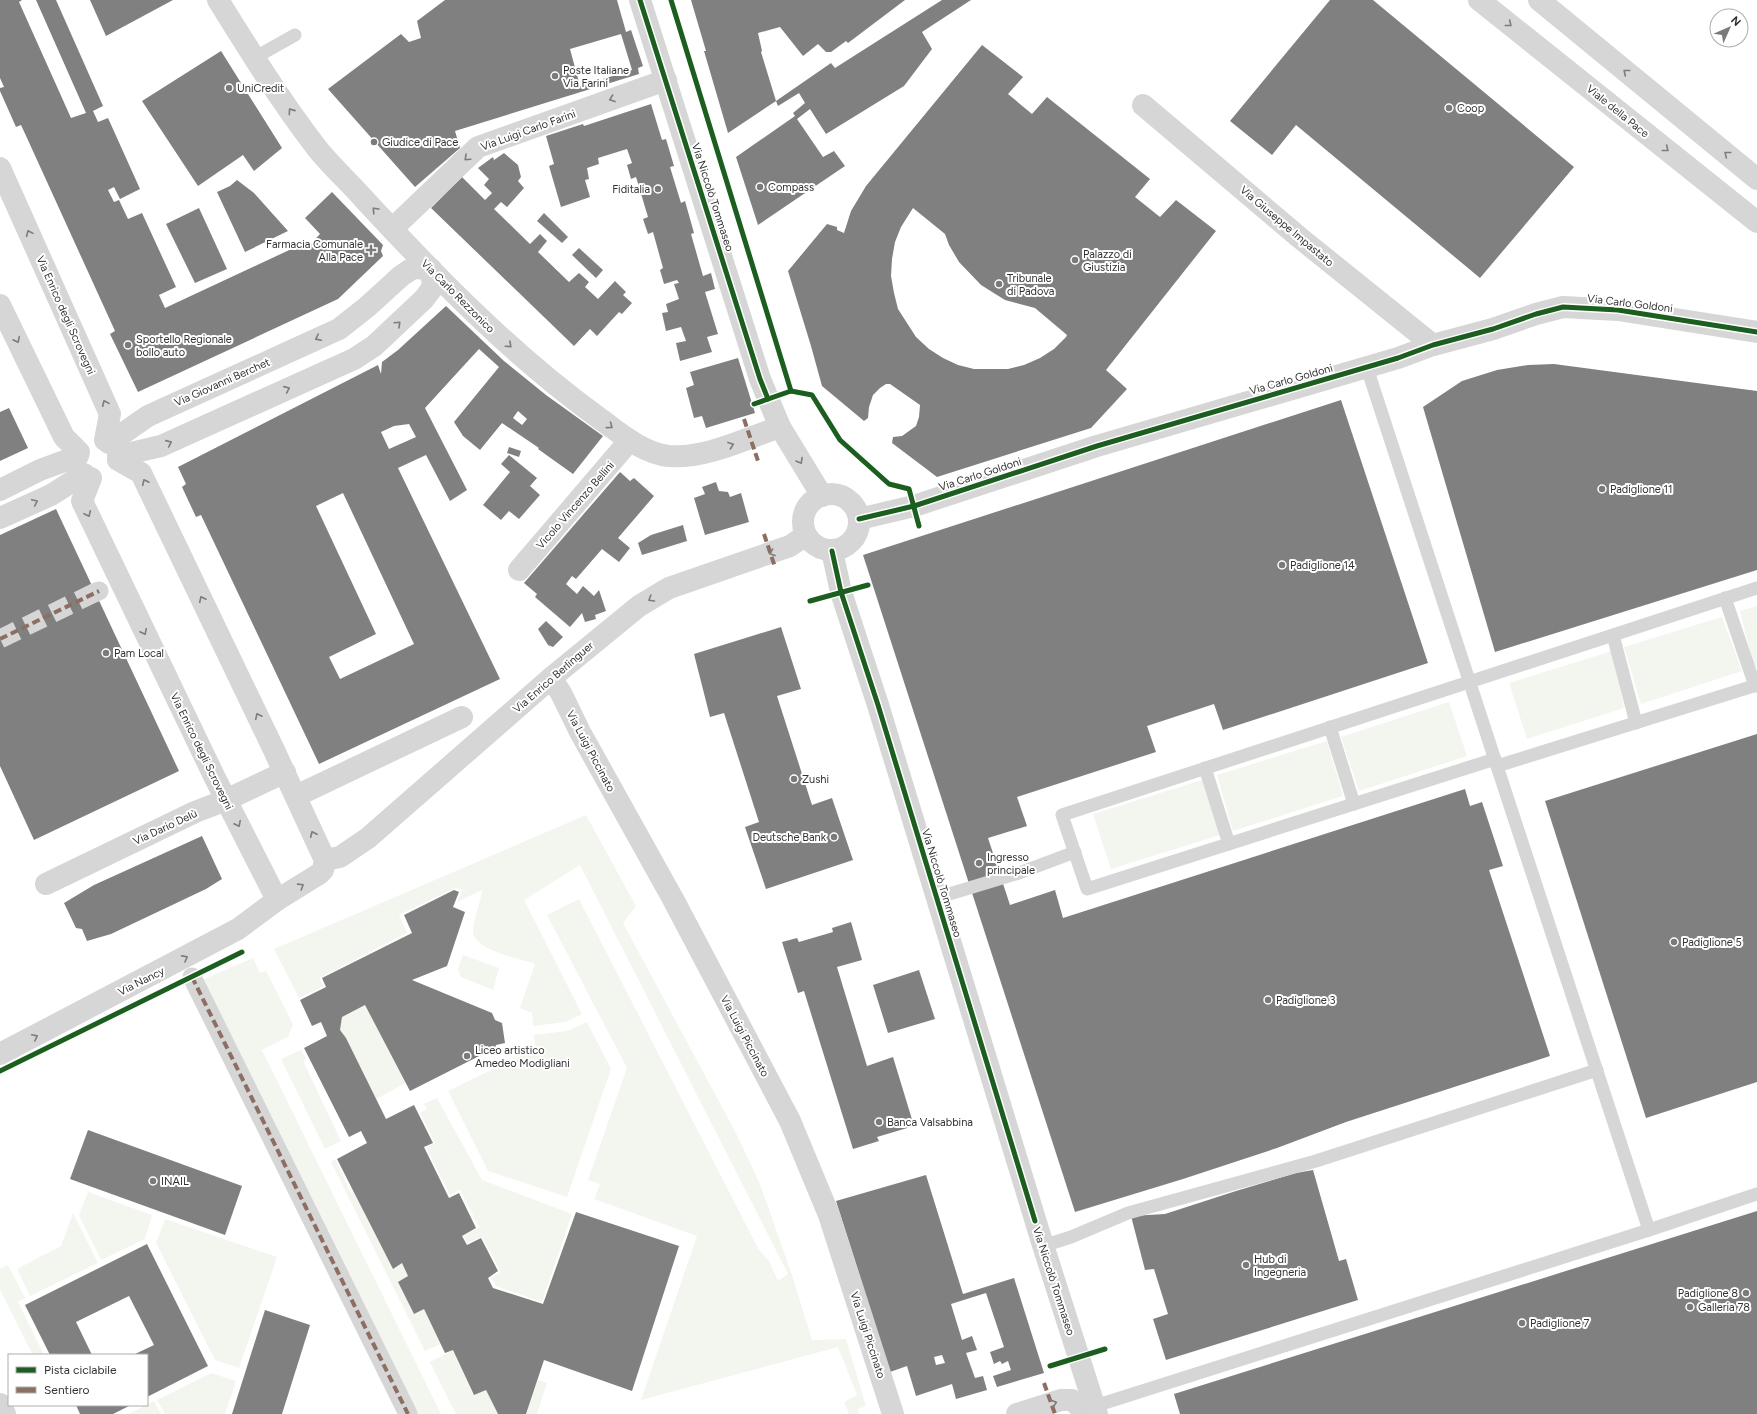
<svg xmlns="http://www.w3.org/2000/svg" width="1757" height="1414" viewBox="0 0 1757 1414" font-family="Figtree,sans-serif">
	<style>
		.green { fill: #f3f6ee }
		.building { fill: #808080; fill-rule: evenodd }
		.lines { fill: none; stroke-linecap: round; stroke-linejoin: round }
		.pedestrian-tunnel { stroke: #d6d6d6; stroke-width: 19; stroke-dasharray: 19 10; stroke-linecap: butt }
		.service { stroke: #d6d6d6; stroke-width: 13 }
		.pedestrian { stroke: #d6d6d6; stroke-width: 19 }
		.minor { stroke: #d6d6d6; stroke-width: 22 }
		.tertiary { stroke: #d6d6d6; stroke-width: 22 }
		.quiet { stroke: #8d6e63; stroke-width: 4; stroke-dasharray: 8 4; stroke-linecap: butt }
		.cycleway-casing { stroke: #fff; stroke-width: 8 }
		.cycleway { stroke: #1b5e20; stroke-width: 5 }
		.oneway { stroke: #7c7c7c }
		.poi-dot { fill: #7a7a7a; stroke: #fff; stroke-width: 1.5 }
		.labels { text-anchor: middle; stroke-width: 4; stroke-linejoin: round; paint-order: stroke }
		.poi-label { font-size: 11px; fill: #323232; stroke: #fff; text-anchor: start }
		.street-label { font-size: 11px; fill: #323232; stroke: #fff }
	</style>
	<rect width="100%" height="100%" fill="#fff"/>
	<g class="green">
		<polygon points="1757,606 1757,667 1754,668 1740,611"/>
		<polygon points="1722,617 1742,671 1641,704 1624,647"/>
		<polygon points="1612,651 1624,708 1527,739 1509,683"/>
		<polygon points="1449,702 1467,756 1359,791 1341,737"/>
		<polygon points="1327,741 1343,796 1233,831 1217,775"/>
		<polygon points="1202,780 1220,835 1111,869 1093,814"/>
		<path d="M586,815L636,906L623,923L736,1133L760,1184L791,1272L812,1340L846,1339L866,1406L858,1409L859,1414H849L844,1402L857,1395L838,1347L641,1400L697,1236L594,1199L600,1184L588,1180L627,1068L547,915L579,899L759,1250L769,1261L778,1281L788,1274L580,865L524,900L582,1014L566,1022L533,1026L532,1013L520,1008L535,964C520,959 474,950 473,932C473,920 481,902 482,890L457,902L462,890L455,888L399,915L407,933L319,978L324,986L299,998L274,949Z"/>
		<polygon points="463,955 499,968 493,990 461,977 458,969"/>
		<polygon points="253,958 260,973 266,971 293,1024 288,1037 262,1050 441,1414 414,1414 202,980"/>
		<polygon points="365,1005 406,1083 376,1099 340,1030 342,1017"/>
		<polygon points="587,1022 611,1069 567,1197 488,1171 448,1091 535,1049 534,1035 567,1031"/>
		<polygon points="301,1050 306,1059 303,1061 341,1141 325,1149 281,1059"/>
		<polygon points="437,1098 482,1180 572,1214 542,1302 496,1286 491,1278 501,1272 482,1237 467,1243 464,1236 479,1227 460,1190 450,1195 426,1148 435,1143 420,1113 427,1109 424,1104"/>
		<polygon points="335,1159 351,1193 354,1192 393,1269 402,1263 408,1276 398,1283 414,1314 424,1309 441,1344 425,1351 331,1162"/>
		<polygon points="88,1192 152,1215 145,1239 101,1260 79,1215"/>
		<polygon points="73,1213 98,1263 30,1296 17,1269 61,1246"/>
		<polygon points="165,1219 277,1257 239,1368 215,1360 156,1243"/>
		<polygon points="8,1265 25,1298 18,1302 44,1355 33,1355 0,1290 0,1269"/>
		<polygon points="453,1350 473,1394 486,1390 498,1414 456,1414 430,1362"/>
		<polygon points="211,1373 236,1381 225,1414 165,1414 157,1400"/>
		<polygon points="538,1380 547,1383 537,1414 526,1414"/>
		<polygon points="154,1401 161,1414 129,1414"/>
	</g>
	<g class="building">
		<polygon points="0,0 22,0 19,2 71,118 86,113 36,0 56,0 103,106 93,111 98,122 108,118 140,189 120,199 114,187 108,190 114,202 119,200 128,219 142,213 176,287 159,295 165,308 300,245 305,250 320,234 305,218 332,192 383,245 381,251 383,256 338,299 138,392 110,334 115,331 27,138 21,125 16,127 0,91 0,88 4,87 0,78"/>
		<polygon points="90,0 173,0 106,36"/>
		<path d="M445,0H617L626,32L631,30L643,66L638,68L639,74L455,131L460,148L415,187L328,89L401,34L409,42L421,38L417,21ZM621,34L632,70L580,86L570,49Z"/>
		<polygon points="691,0 905,0 848,43 846,41 831,52 826,52 818,44 803,56 780,27 758,33 762,51 761,52 776,101 728,133 704,51 706,51"/>
		<polygon points="942,0 971,0 922,32 932,49 904,86 826,134 810,109 797,119 823,157 834,151 845,166 758,225 736,157 795,116 793,113 805,103 799,93 778,106 776,101 831,63 835,68"/>
		<polygon points="1330,0 1373,0 1574,167 1480,278 1296,125 1272,155 1230,121"/>
		<path d="M982,45L1023,77L1008,94L1032,114L1047,97L1150,179L1135,197L1160,217L1176,200L1216,231L1106,370L1127,389L1091,428L937,477L892,443L893,437L902,436L916,426L919,417L920,405L890,384H886L880,388L873,395L869,407L868,418L864,421L822,386L811,346L788,271L827,224L837,227V230L844,233L851,211L866,186ZM913,208L945,234L949,245L959,262L981,285L1005,300L1035,308L1067,335L1066,337L1054,349L1040,358L1024,365L1008,369H974L958,365L943,358L929,349L916,337L898,309L894,293L891,276L892,259L895,242L901,227Z"/>
		<polygon points="221,51 282,148 254,171 243,155 198,186 142,101"/>
		<polygon points="651,104 662,140 666,139 674,166 670,167 681,203 685,201 694,233 691,234 703,276 711,273 715,289 705,292 718,334 707,337 712,352 680,361 676,343 686,341 681,327 666,331 662,313 668,312 666,304 679,299 674,284 679,283 677,280 664,284 660,270 663,268 653,232 648,234 643,219 648,217 636,177 631,179 627,165 632,163 627,149 598,158 599,164 587,168 589,179 585,180 590,197 561,207 549,166 554,164 546,136 583,124 584,126"/>
		<polygon points="504,153 518,165 521,177 518,181 524,188 507,207 501,202 494,209 530,244 540,234 547,241 538,252 569,282 579,273 589,282 585,287 598,299 615,281 626,292 623,295 632,303 622,314 619,312 597,336 590,329 574,346 431,208 462,177 485,200 492,193 484,185 489,179 478,168 493,157 494,160"/>
		<polygon points="237,180 254,193 288,231 245,252 217,192 230,186"/>
		<polygon points="199,208 227,269 195,283 166,224"/>
		<polygon points="544,213 568,237 562,243 537,221"/>
		<polygon points="579,248 603,270 596,278 572,255"/>
		<path d="M446,306L504,361L546,395L603,436L573,474L538,449L539,448L502,423L480,450L463,436L454,422L499,367L479,349L425,408L467,490L450,501L426,455L398,468L500,679L319,764L201,515L196,517L182,487L186,484L178,467L378,365L381,374L382,362L398,350ZM518,411L527,419L522,425L513,418ZM409,424L416,437L389,449L381,432L394,426ZM343,493L414,644L340,679L329,657L376,634L316,506Z"/>
		<polygon points="738,358 755,413 706,428 702,416 694,418 686,388 694,385 690,372"/>
		<polygon points="1554,364 1757,391 1757,570 1495,652 1423,407 1462,381 1497,370 1528,365"/>
		<polygon points="1341,400 1428,663 1223,730 1214,704 1147,726 1156,752 1017,797 1027,826 988,838 1010,905 1055,890 1063,918 1465,789 1470,806 1482,802 1503,866 1489,870 1550,1056 1346,1122 1277,1148 1183,1179 1075,1212 863,555"/>
		<polygon points="9,408 28,448 0,461 0,412"/>
		<polygon points="509,447 521,451 519,457 507,453"/>
		<polygon points="509,455 537,478 530,486 540,495 519,519 509,511 501,520 483,505 510,472 501,464"/>
		<polygon points="620,472 630,481 634,478 654,496 618,538 630,548 619,562 602,549 576,579 572,576 566,584 577,594 583,586 594,596 599,590 606,611 595,615 596,619 585,622 582,613 570,627 535,597 537,594 524,583"/>
		<polygon points="716,482 719,491 728,492 730,497 741,493 749,522 705,535 694,498 705,494 702,487"/>
		<polygon points="56,509 179,771 34,840 0,766 0,535"/>
		<polygon points="683,525 687,541 642,555 638,543 651,535"/>
		<polygon points="546,621 563,637 553,647 548,645 538,629"/>
		<polygon points="781,627 801,689 777,696 812,805 832,798 853,860 766,889 745,827 759,822 724,713 710,717 694,654"/>
		<polygon points="1757,734 1757,1082 1646,1118 1545,801"/>
		<polygon points="202,836 222,879 206,889 111,934 87,941 82,929 76,928 64,903 94,885"/>
		<polygon points="454,890 459,892 453,907 465,912 447,966 412,980 492,1013 495,1020 502,1023 505,1043 496,1045 495,1048 410,1091 365,1005 342,1017 340,1030 346,1038 386,1119 414,1105 433,1143 424,1147 449,1198 459,1193 476,1228 462,1236 467,1245 481,1238 498,1271 488,1278 493,1288 543,1304 576,1212 679,1246 632,1391 544,1360 526,1414 498,1414 486,1390 474,1395 453,1350 445,1353 424,1309 414,1314 398,1282 408,1276 402,1263 393,1269 337,1159 367,1143 361,1131 349,1137 304,1048 327,1036 321,1022 312,1026 300,1000 326,987 322,978 412,933 404,915"/>
		<polygon points="851,922 862,960 837,967 867,1066 893,1057 914,1126 877,1137 879,1141 853,1149 804,991 798,993 782,942 797,938 799,942 833,932 832,928"/>
		<polygon points="919,970 935,1019 888,1033 873,985"/>
		<polygon points="88,1130 242,1186 225,1235 70,1179"/>
		<polygon points="1313,1170 1339,1261 1346,1259 1358,1300 1166,1360 1153,1319 1168,1314 1154,1269 1145,1270 1131,1216 1165,1214 1236,1191 1296,1173"/>
		<path d="M926,1175L963,1294L1014,1278L1044,1373L997,1387L993,1376L1011,1370L1008,1361L1002,1364L1000,1361L994,1364L990,1352L1004,1347L986,1293L951,1304L962,1340L972,1336L977,1350L966,1353L975,1378L983,1376L987,1390L956,1399L952,1384L916,1396L907,1366L890,1372L836,1201ZM942,1355L945,1363L936,1365L934,1357Z"/>
		<polygon points="1757,1211 1757,1414 1180,1414 1174,1394"/>
		<polygon points="147,1244 208,1366 147,1397 147,1355 133,1355 154,1345 129,1296 76,1322 92,1355 50,1355 25,1305"/>
		<polygon points="265,1310 310,1325 282,1414 232,1414"/>
		<polygon points="76,1405 131,1405 113,1414 80,1414"/>
	</g>
	<g class="lines">
		<polyline class="pedestrian-tunnel" points="0,639 96,592"/>
		<g class="service">
			<polyline points="254,58 295,35"/>
			<polyline points="1367,368 1497,766"/>
			<polyline points="1725,598 1755,686"/>
			<polyline points="1613,635 1636,723"/>
			<polyline points="1330,727 1354,804"/>
			<polyline points="1495,759 1087,889 1062,815 1757,588"/>
			<polyline points="1205,768 1229,844"/>
			<polyline points="936,898 1019,873 1075,852"/>
			<polyline points="1649,1230 1757,1194"/>
			<polyline points="1043,1246 1071,1237 1128,1213 1316,1161 1597,1070"/>
			<polyline points="1095,1406 1649,1230 1497,766 1757,685"/>
		</g>
		<g class="pedestrian">
			<polyline points="96,592 99,591"/>
			<polyline points="192,977 408,1414"/>
		</g>
		<g class="minor">
			<path d="M218,0C249,50 280,100 316,147C330,165 348,181 363,198C436,277 512,355 599,418C620,433 642,453 669,456C705,459 747,438 780,427"/>
			<polyline points="1143,105 1300,238 1433,345"/>
			<polyline points="0,168 110,414 105,440"/>
			<polyline points="392,229 478,147 666,80"/>
			<polyline points="0,305 64,437 79,452"/>
			<polyline points="109,443 148,416 339,329 367,307 401,276 413,268 431,269"/>
			<polyline points="118,456 161,446 354,359 374,346 424,299 433,287 431,269"/>
			<polyline points="91,478 82,501 214,776 277,900"/>
			<polyline points="0,490 40,470 78,456"/>
			<polyline points="0,518 51,495 84,474"/>
			<polyline points="519,570 630,440"/>
			<polyline points="551,678 561,693 580,732 673,899 790,1121 829,1215 893,1414"/>
			<polyline points="296,796 462,717"/>
			<polyline points="325,860 340,857 368,838 551,678 639,606 669,588 790,546 806,535"/>
			<polyline points="46,884 195,812 226,800 285,772"/>
			<polyline points="0,1054 238,929 277,900 319,874 323,870 325,860 273,748 141,473 118,460"/>
			<polyline points="0,1404 5,1414"/>
			<polyline points="1017,1414 1061,1400 1072,1400 1084,1411 1086,1414"/>
		</g>
		<g class="tertiary">
			<polyline points="640,0 760,379 780,427 822,496"/>
			<polyline points="1479,0 1757,222"/>
			<polyline points="1539,0 1757,179"/>
			<circle cx="831" cy="522" r="28"/>
			<polyline points="859,519 914,506 1097,446 1398,358 1433,345 1493,329 1536,314 1563,307 1618,310 1757,332"/>
			<polyline points="832,551 841,592 878,705 1042,1242 1097,1414"/>
		</g>
		<g class="quiet">
			<polyline points="744,419 758,461"/>
			<polyline points="764,534 775,567"/>
			<polyline points="0,639 99,591"/>
			<polyline points="192,977 408,1414"/>
			<polyline points="1044,1383 1055,1414"/>
		</g>
		<g class="cycleway-casing">
			<g id="cycleway">
				<polyline points="640,0 760,379 768,399"/>
				<polyline points="671,0 791,391"/>
				<polyline points="754,404 791,391 812,395 840,440 889,484 909,489 919,526"/>
				<polyline points="859,519 914,506 1097,446 1398,358 1433,345 1493,329 1536,314 1563,307 1618,310 1757,332"/>
				<polyline points="832,551 841,592 878,705 1035,1221"/>
				<polyline points="810,601 868,585"/>
				<polyline points="0,1071 242,952"/>
				<polyline points="1050,1366 1105,1349"/>
			</g>
		</g>
		<use href="#cycleway" class="cycleway"/>
	</g>
	<defs><path id="oneway-chevron" d="M-2-3.5L2.5 0L-2 3.5" fill="none" stroke-width="1.6" stroke-linecap="round" stroke-linejoin="round"/></defs>
	<g class="oneway">
		<use href="#oneway-chevron" transform="translate(1509 24) rotate(39)"/>
		<use href="#oneway-chevron" transform="translate(1626 72) rotate(-141)"/>
		<use href="#oneway-chevron" transform="translate(612 99) rotate(160)"/>
		<use href="#oneway-chevron" transform="translate(291 111) rotate(-125)"/>
		<use href="#oneway-chevron" transform="translate(1666 149) rotate(39)"/>
		<use href="#oneway-chevron" transform="translate(1727 154) rotate(-141)"/>
		<use href="#oneway-chevron" transform="translate(467 158) rotate(137)"/>
		<use href="#oneway-chevron" transform="translate(375 210) rotate(-133)"/>
		<use href="#oneway-chevron" transform="translate(29 233) rotate(-114)"/>
		<use href="#oneway-chevron" transform="translate(398 324) rotate(-43)"/>
		<use href="#oneway-chevron" transform="translate(318 338) rotate(154)"/>
		<use href="#oneway-chevron" transform="translate(17 340) rotate(64)"/>
		<use href="#oneway-chevron" transform="translate(509 345) rotate(42)"/>
		<use href="#oneway-chevron" transform="translate(287 389) rotate(-24)"/>
		<use href="#oneway-chevron" transform="translate(105 403) rotate(-114)"/>
		<use href="#oneway-chevron" transform="translate(610 426) rotate(36)"/>
		<use href="#oneway-chevron" transform="translate(169 443) rotate(-24)"/>
		<use href="#oneway-chevron" transform="translate(731 445) rotate(-20)"/>
		<use href="#oneway-chevron" transform="translate(800 461) rotate(60)"/>
		<use href="#oneway-chevron" transform="translate(145 482) rotate(-116)"/>
		<use href="#oneway-chevron" transform="translate(35 502) rotate(-25)"/>
		<use href="#oneway-chevron" transform="translate(88 514) rotate(65)"/>
		<use href="#oneway-chevron" transform="translate(772 553) rotate(160)"/>
		<use href="#oneway-chevron" transform="translate(202 599) rotate(-116)"/>
		<use href="#oneway-chevron" transform="translate(651 599) rotate(149)"/>
		<use href="#oneway-chevron" transform="translate(144 632) rotate(64)"/>
		<use href="#oneway-chevron" transform="translate(258 716) rotate(-116)"/>
		<use href="#oneway-chevron" transform="translate(238 824) rotate(63)"/>
		<use href="#oneway-chevron" transform="translate(313 834) rotate(-115)"/>
		<use href="#oneway-chevron" transform="translate(301 886) rotate(-32)"/>
		<use href="#oneway-chevron" transform="translate(185 958) rotate(-29)"/>
		<use href="#oneway-chevron" transform="translate(35 1037) rotate(-27)"/>
		<use href="#oneway-chevron" transform="translate(1054 1403) rotate(-17)"/>
	</g>
	<g class="poi-dot">
		<circle cx="555" cy="76" r="4"/>
		<circle cx="229" cy="88" r="4"/>
		<circle cx="1449" cy="108" r="4"/>
		<circle cx="374" cy="142" r="4"/>
		<circle cx="760" cy="187" r="4"/>
		<circle cx="658" cy="189" r="4"/>
		<path d="M369 244h4v4h4v4h-4v4h-4v-4h-4v-4h4z"/>
		<circle cx="1075" cy="260" r="4"/>
		<circle cx="999" cy="284" r="4"/>
		<circle cx="128" cy="345" r="4"/>
		<circle cx="1602" cy="489" r="4"/>
		<circle cx="1282" cy="565" r="4"/>
		<circle cx="106" cy="653" r="4"/>
		<circle cx="794" cy="779" r="4"/>
		<circle cx="834" cy="837" r="4"/>
		<circle cx="979" cy="863" r="4"/>
		<circle cx="1674" cy="942" r="4"/>
		<circle cx="1268" cy="1000" r="4"/>
		<circle cx="467" cy="1056" r="4"/>
		<circle cx="879" cy="1122" r="4"/>
		<circle cx="153" cy="1181" r="4"/>
		<circle cx="1246" cy="1265" r="4"/>
		<circle cx="1746" cy="1293" r="4"/>
		<circle cx="1690" cy="1307" r="4"/>
		<circle cx="1522" cy="1323" r="4"/>
	</g>
	<g class="labels">
		<g class="poi-label">
			<text x="563" y="74">Poste Italiane<tspan x="563" dy="13">Via Farini</tspan></text>
			<text x="237" y="92">UniCredit</text>
			<text x="1457" y="112">Coop</text>
			<text x="382" y="146">Giudice di Pace</text>
			<text x="768" y="191">Compass</text>
			<text x="650" y="193" text-anchor="end">Fiditalia</text>
			<text x="363" y="248" text-anchor="end">Farmacia Comunale<tspan x="363" dy="13">Alla Pace</tspan></text>
			<text x="1083" y="258">Palazzo di<tspan x="1083" dy="13">Giustizia</tspan></text>
			<text x="1007" y="282">Tribunale<tspan x="1007" dy="13">di Padova</tspan></text>
			<text x="136" y="343">Sportello Regionale<tspan x="136" dy="13">bollo auto</tspan></text>
			<text x="1610" y="493">Padiglione 11</text>
			<text x="1290" y="569">Padiglione 14</text>
			<text x="114" y="657">Pam Local</text>
			<text x="802" y="783">Zushi</text>
			<text x="826" y="841" text-anchor="end">Deutsche Bank</text>
			<text x="987" y="861">Ingresso<tspan x="987" dy="13">principale</tspan></text>
			<text x="1682" y="946">Padiglione 5</text>
			<text x="1276" y="1004">Padiglione 3</text>
			<text x="475" y="1054">Liceo artistico<tspan x="475" dy="13">Amedeo Modigliani</tspan></text>
			<text x="887" y="1126">Banca Valsabbina</text>
			<text x="161" y="1185">INAIL</text>
			<text x="1254" y="1263">Hub di<tspan x="1254" dy="13">Ingegneria</tspan></text>
			<text x="1738" y="1297" text-anchor="end">Padiglione 8</text>
			<text x="1698" y="1311">Galleria 78</text>
			<text x="1530" y="1327">Padiglione 7</text>
		</g>
		<g class="street-label">
			<text transform="translate(1618 111) rotate(39)" y="4">Viale della Pace</text>
			<text transform="translate(528 130) rotate(-20)" y="4">Via Luigi Carlo Farini</text>
			<text transform="translate(713 197) rotate(72)" y="4">Via Niccolò Tommaseo</text>
			<text transform="translate(1287 226) rotate(40)" y="4">Via Giuseppe Impastato</text>
			<text transform="translate(458 296) rotate(45)" y="4">Via Carlo Rezzonico</text>
			<text transform="translate(1630 303) rotate(7)" y="4">Via Carlo Goldoni</text>
			<text transform="translate(66 315) rotate(66)" y="4">Via Enrico degli Scrovegni</text>
			<text transform="translate(1291 379) rotate(-16)" y="4">Via Carlo Goldoni</text>
			<text transform="translate(222 382) rotate(-24)" y="4">Via Giovanni Berchet</text>
			<text transform="translate(980 474) rotate(-18)" y="4">Via Carlo Goldoni</text>
			<text transform="translate(575 505) rotate(-49)" y="4">Vicolo Vincenzo Bellini</text>
			<text transform="translate(553 677) rotate(-41)" y="4">Via Enrico Berlinguer</text>
			<text transform="translate(202 751) rotate(64)" y="4">Via Enrico degli Scrovegni</text>
			<text transform="translate(591 751) rotate(62)" y="4">Via Luigi Piccinato</text>
			<text transform="translate(165 827) rotate(-25)" y="4">Via Dario Delù</text>
			<text transform="translate(942 883) rotate(73)" y="4">Via Niccolò Tommaseo</text>
			<text transform="translate(141 981) rotate(-27)" y="4">Via Nancy</text>
			<text transform="translate(745 1036) rotate(62)" y="4">Via Luigi Piccinato</text>
			<text transform="translate(1054 1281) rotate(72)" y="4">Via Niccolò Tommaseo</text>
			<text transform="translate(868 1335) rotate(72)" y="4">Via Luigi Piccinato</text>
		</g>
	</g>
	<rect x="8" y="1354" width="140" height="52" fill="#ffffff" stroke="#adadad"/>
	<rect x="16" y="1367" width="20" height="6" fill="#1b5e20" stroke="#adadad"/>
	<text x="44" y="1374" font-size="12" fill="#323232">Pista ciclabile</text>
	<rect x="16" y="1387" width="20" height="6" fill="#8d6e63" stroke="#adadad"/>
	<text x="44" y="1394" font-size="12" fill="#323232">Sentiero</text>
	<g transform="translate(1729 28) rotate(45)"><circle r="19" fill="#ffffff" stroke="#adadad"/>
	<path d="M0-3L7 15L0 10L-7 15Z" fill="#7a7a7a"/>
	<text y="-6" font-size="11" font-weight="bold" text-anchor="middle" fill="#323232">N</text>
	</g>
</svg>
